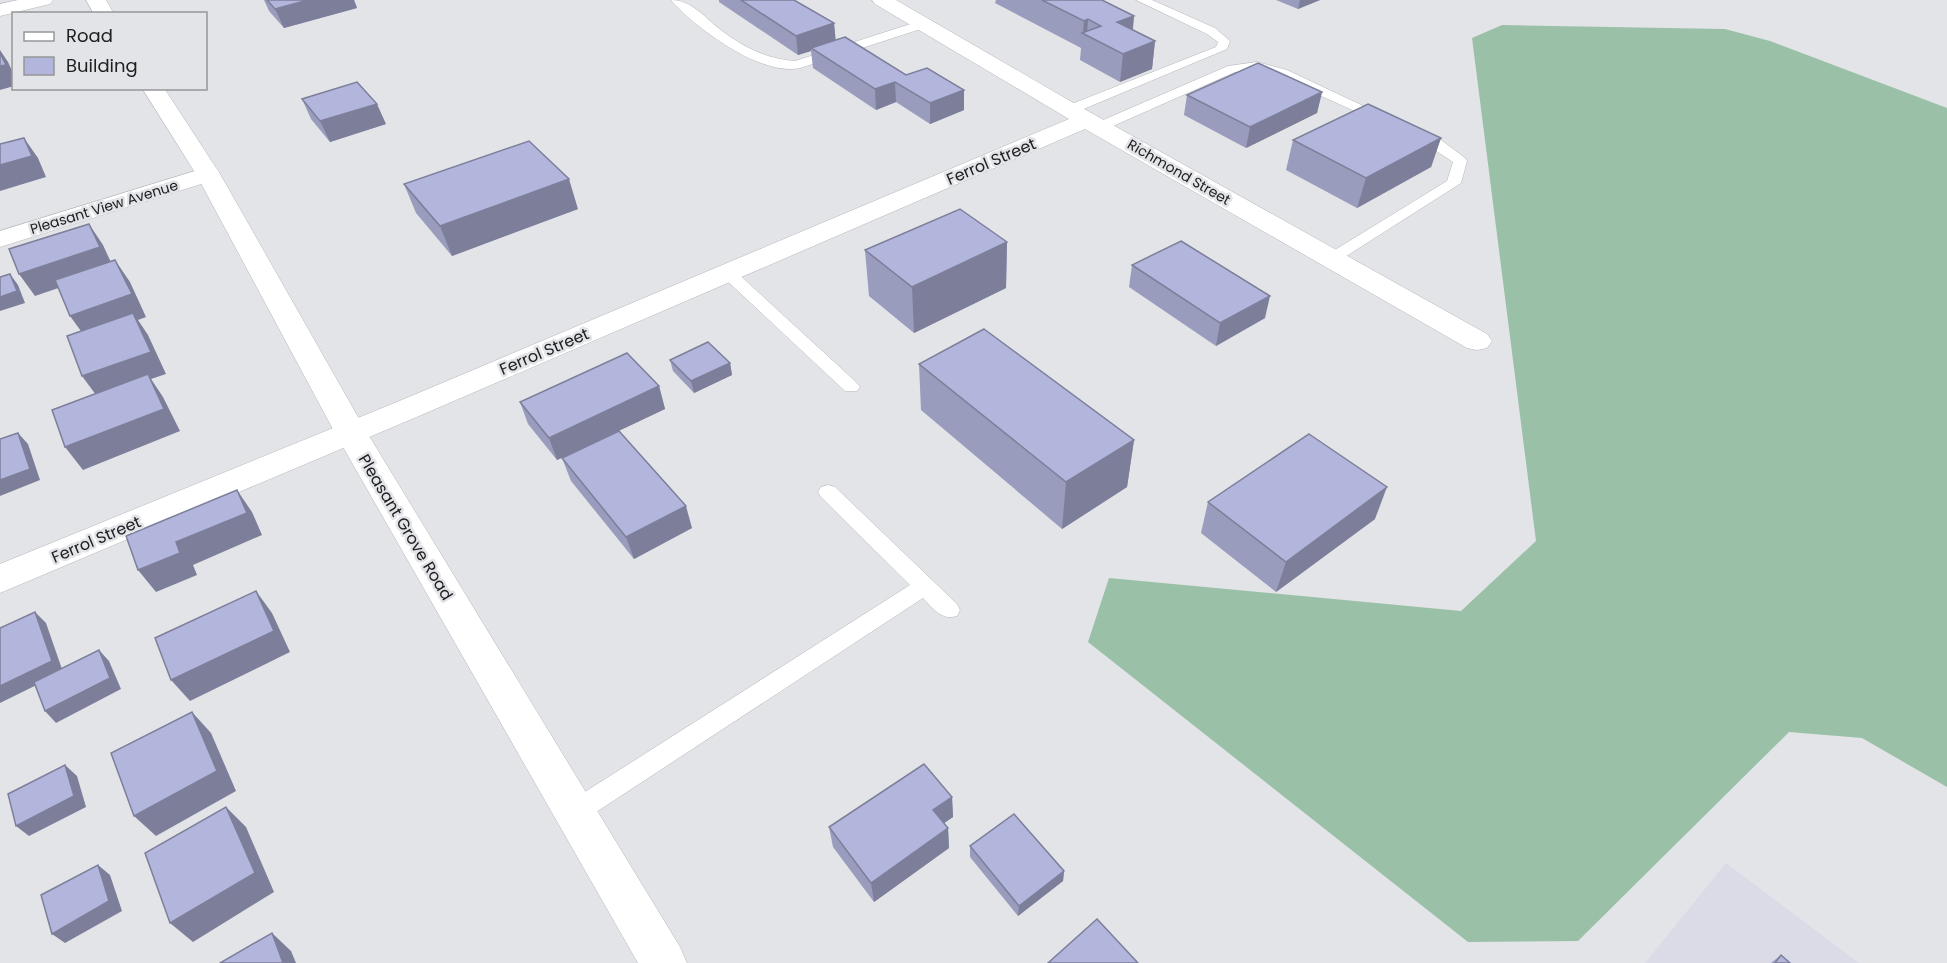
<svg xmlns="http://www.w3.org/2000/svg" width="1947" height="963" viewBox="0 0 1947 963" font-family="Poppins,sans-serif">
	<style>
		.built { fill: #dadbe7 }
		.forest { fill: #9ac1a8 }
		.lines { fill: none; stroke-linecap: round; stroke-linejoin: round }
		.service-casing { stroke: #b6b7bb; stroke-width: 1 }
		.minor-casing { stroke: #b6b7bb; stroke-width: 1 }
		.tertiary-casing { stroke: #b6b7bb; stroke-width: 1 }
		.service { fill: #fff; fill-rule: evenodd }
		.minor { fill: #fff; fill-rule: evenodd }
		.tertiary { fill: #fff; fill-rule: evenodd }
		.wall { fill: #999cbd }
		.shaded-wall { fill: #7d7f9a }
		.building { fill: #b2b5dc; stroke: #7d7f9a; stroke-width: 1.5 }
		.labels { text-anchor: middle; stroke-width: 5; stroke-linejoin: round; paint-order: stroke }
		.far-street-label { font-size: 14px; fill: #202022; stroke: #e3e4e8 }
		.street-label { font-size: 16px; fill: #202022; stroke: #e3e4e8 }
	</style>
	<rect width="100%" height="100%" fill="#e3e4e8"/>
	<polygon class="built" points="1726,863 1859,963 1645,963"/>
	<polygon class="forest" points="1502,25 1725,29 1770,41 1947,108 1947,787 1862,738 1789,732 1578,941 1468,942 1088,642 1109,578 1461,611 1536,541 1472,38"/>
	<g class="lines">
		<g class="service-casing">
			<g id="service">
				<path d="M671,0C692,0 705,18 722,31C745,48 767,59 795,61L923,20L929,24L927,27L800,68C762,77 695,28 671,0Z"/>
				<polygon points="1136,0 1152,0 1215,28 1230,41 1227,49 1074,113 1064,113 1062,110 1064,107 1216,47 1218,42 1207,34"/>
				<polygon points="1257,62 1287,70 1391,119 1384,123 1379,122 1277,76 1257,70 1235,72 1104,130 1094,130 1092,127 1094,124 1228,66"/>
				<polygon points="1416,129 1437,137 1465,158 1467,161 1461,183 1337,262 1325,262 1323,259 1325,256 1447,181 1453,162 1409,133 1411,130"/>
				<polygon points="728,268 734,270 857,383 860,387 857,391 845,391 722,276 720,273"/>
				<path d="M828,485L835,487L957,604L960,610L957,616C941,621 933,608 923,598L584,820L575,823L566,820L563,812L566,804L910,585L821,497L818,492L821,487Z"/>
			</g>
		</g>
		<g class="minor-casing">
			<g id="minor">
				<polygon points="18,0 53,0 50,4 0,16 0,4"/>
				<polygon points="872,0 896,0 1077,105 1487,334 1492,341 1487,348 1477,350 1467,348 1085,129 419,416 0,593 0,564 397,402 1069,119 875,4"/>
				<polygon points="208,167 217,169 220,174 217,179 0,247 0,231"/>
			</g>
		</g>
		<g class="tertiary-casing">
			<g id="tertiary">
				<polygon points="86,0 106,0 114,14 94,14"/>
				<polygon points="142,88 164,88 220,174 366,431 680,947 687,963 638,963 335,433 196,174"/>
			</g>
		</g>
		<use href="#service" class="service"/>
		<use href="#minor" class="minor"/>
		<use href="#tertiary" class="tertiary"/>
	</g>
	<g class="wall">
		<polygon points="264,0 354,0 357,8 284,28 269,11"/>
		<polygon points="719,0 794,0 834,23 835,40 964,110 930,124 896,102 876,110 813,68 811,51 798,55 719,2"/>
		<polygon points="996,0 1102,0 1134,16 1133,30 1155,41 1152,69 1120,82 1080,60 1081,48 995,3"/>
		<polygon points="1276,0 1320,0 1298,9"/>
		<polygon points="1322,92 1317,113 1246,148 1184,115 1187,95"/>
		<polygon points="302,99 386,124 330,142 311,119"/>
		<polygon points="1441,138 1431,167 1357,208 1286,170 1293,140"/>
		<polygon points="404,184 578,209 452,256 416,213"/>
		<polygon points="1007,242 1006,288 914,333 869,296 865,250"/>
		<polygon points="1132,265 1265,318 1216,346 1129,287"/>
		<polygon points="670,360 730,363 732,375 694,393 673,371"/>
		<polygon points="919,364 1134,440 1127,487 1062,529 921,410"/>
		<polygon points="659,386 665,409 557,460 528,424 520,402"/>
		<polygon points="562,458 692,528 634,559 571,481"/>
		<polygon points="1208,502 1375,519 1276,592 1201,533"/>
		<polygon points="952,797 953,817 944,823 948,828 949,848 874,902 833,847 829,827"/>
		<polygon points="970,846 1064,871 1063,881 1018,916 970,857"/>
		<polygon points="1781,955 1790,963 1771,963"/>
	</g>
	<g class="shaded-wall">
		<polygon points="308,0 354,0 357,8 284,28 275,9"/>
		<polygon points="1300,0 1320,0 1298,9"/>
		<polygon points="1134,16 1131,43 1117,22"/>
		<polygon points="1088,19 1087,35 1083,33 1084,21"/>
		<polygon points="834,23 836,43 811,48 811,51 798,55 796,36"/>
		<polygon points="1155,41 1152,69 1120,82 1123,54"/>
		<polygon points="0,50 8,62 14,75 14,86 0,90"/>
		<polygon points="895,82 896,102 876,110 875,89"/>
		<polygon points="964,90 964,110 930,124 930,103"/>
		<polygon points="1322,92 1317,113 1246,148 1250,127"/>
		<polygon points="377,104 386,124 330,142 320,121"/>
		<polygon points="24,138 38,158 46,177 0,191 0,165"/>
		<polygon points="1441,138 1431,167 1357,208 1366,178"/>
		<polygon points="569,179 578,209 452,256 440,226"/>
		<polygon points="89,224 103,245 114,269 35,296 19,274"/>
		<polygon points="1007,242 1006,288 914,333 912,287"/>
		<polygon points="115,260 130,282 146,317 138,320 148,335 166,374 151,379 163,397 180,431 83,470 65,447 99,399 82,376 86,338 70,316"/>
		<polygon points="10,274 18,285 25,303 0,311 0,297"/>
		<polygon points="1270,296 1265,318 1216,346 1220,323"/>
		<polygon points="730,363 732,375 694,393 691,381"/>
		<polygon points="659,386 665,409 557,460 549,438"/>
		<polygon points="18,433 28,444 40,480 0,496 0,480"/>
		<polygon points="1134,440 1127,487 1062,529 1066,482"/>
		<polygon points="1387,487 1375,519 1276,592 1286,562"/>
		<polygon points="237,490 252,512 262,535 193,565 197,575 156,592 138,570 176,542"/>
		<polygon points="686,506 692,528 634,559 626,537"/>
		<polygon points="256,591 272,613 290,652 190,701 171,680"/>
		<polygon points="35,612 46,623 63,672 0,703 0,686"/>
		<polygon points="99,650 109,661 121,689 56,723 45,711"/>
		<polygon points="192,712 211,733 236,791 156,836 134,816"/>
		<polygon points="65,765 77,776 86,807 29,836 16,826"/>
		<polygon points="952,797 953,817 934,830 933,810"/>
		<polygon points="226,807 246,827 274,892 193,942 170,923"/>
		<polygon points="948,828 949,848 874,902 871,883"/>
		<polygon points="98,865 110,875 122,911 65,943 52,934"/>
		<polygon points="1064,871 1063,881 1018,916 1019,906"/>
		<polygon points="272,933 291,951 296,963 283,963"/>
	</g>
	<g class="building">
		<polygon points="267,0 308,0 275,9"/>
		<polygon points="741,0 794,0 834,23 796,36"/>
		<polygon points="1042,0 1102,0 1134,16 1117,22 1155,41 1123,54 1082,33 1101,26 1088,19 1084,21"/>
		<polygon points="845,37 906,75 927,68 964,90 930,103 895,82 875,89 811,48"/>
		<polygon points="0,53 6,65 0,66"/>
		<polygon points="1258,63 1322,92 1250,127 1187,95"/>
		<polygon points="357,82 377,104 320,121 302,99"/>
		<polygon points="1368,104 1441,138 1366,178 1293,140"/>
		<polygon points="24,138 32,156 0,165 0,144"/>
		<polygon points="529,141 569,179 440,226 404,184"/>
		<polygon points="960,209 1007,242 912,287 865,250"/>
		<polygon points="89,224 100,247 19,274 9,249"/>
		<polygon points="1181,241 1270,296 1220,323 1132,265"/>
		<polygon points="115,260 132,294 70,316 55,280"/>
		<polygon points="10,274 17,291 0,297 0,277"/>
		<polygon points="133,313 151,352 82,376 67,336"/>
		<polygon points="984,329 1134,440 1066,482 919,364"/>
		<polygon points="708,342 730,363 691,381 670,360"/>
		<polygon points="627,353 659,386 549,438 520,402"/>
		<polygon points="148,374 164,409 65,447 52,410"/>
		<polygon points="619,431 686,506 626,537 562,458"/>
		<polygon points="18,433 30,469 0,480 0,439"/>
		<polygon points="1309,434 1387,487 1286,562 1208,502"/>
		<polygon points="237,490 247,513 176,542 180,553 138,570 126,536"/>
		<polygon points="256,591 274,631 171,680 155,638"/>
		<polygon points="35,612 52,661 0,686 0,628"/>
		<polygon points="99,650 110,678 45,711 34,682"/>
		<polygon points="192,712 217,771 134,816 111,753"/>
		<polygon points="924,764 952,797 933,810 948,828 871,883 829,827"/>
		<polygon points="65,765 74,796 16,826 8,794"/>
		<polygon points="226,807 255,873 170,923 145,853"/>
		<polygon points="1014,814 1064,871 1019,906 970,846"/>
		<polygon points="98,865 109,901 52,934 41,895"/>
		<polygon points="1097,919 1138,963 1048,963"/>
		<polygon points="272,933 283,963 220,963"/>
		<polygon points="1781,955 1790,963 1775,963"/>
	</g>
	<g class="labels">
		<g class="far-street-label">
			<text transform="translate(1179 172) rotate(30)" y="5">Richmond Street</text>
			<text transform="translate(104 207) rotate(-17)" y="5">Pleasant View Avenue</text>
		</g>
		<g class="street-label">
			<text transform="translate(991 161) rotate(-23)" y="6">Ferrol Street</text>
			<text transform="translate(544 351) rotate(-23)" y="6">Ferrol Street</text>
			<text transform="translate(406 527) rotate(59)" y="6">Pleasant Grove Road</text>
			<text transform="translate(96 539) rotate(-23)" y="6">Ferrol Street</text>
		</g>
	</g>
	<rect x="12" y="12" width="195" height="78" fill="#e3e4e8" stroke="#959699" stroke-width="1.5"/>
	<rect x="24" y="32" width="30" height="9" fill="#ffffff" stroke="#959699" stroke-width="1.5"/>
	<text x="66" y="42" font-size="18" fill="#202022">Road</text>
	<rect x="24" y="57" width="30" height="18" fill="#b2b5dc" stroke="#959699" stroke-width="1.5"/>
	<text x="66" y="72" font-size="18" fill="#202022">Building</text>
</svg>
